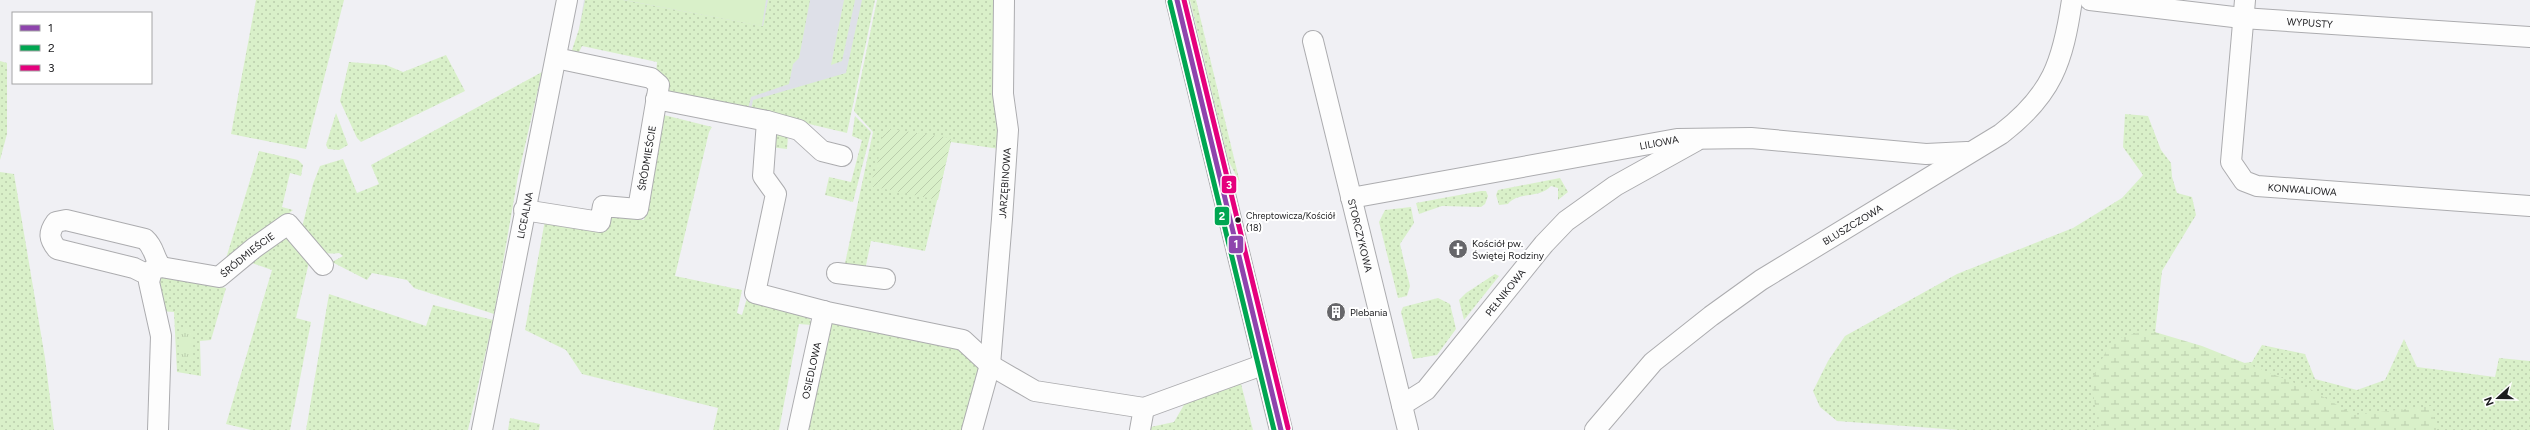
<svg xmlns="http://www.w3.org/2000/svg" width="2530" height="430" viewBox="0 0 2530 430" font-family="Figtree,sans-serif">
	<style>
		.built { fill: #dee0e8 }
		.grass { fill: url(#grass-dots) }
		.wetland { fill: url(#wetland-marsh) }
		.park { fill: url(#park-tufts) }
		.garden { fill: url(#garden-furrows) }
		.pitch { fill: #d9f0c9 }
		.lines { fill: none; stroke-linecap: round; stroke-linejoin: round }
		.minor-casing { stroke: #acacaf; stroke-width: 22 }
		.major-casing { stroke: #acacaf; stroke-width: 24 }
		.minor { stroke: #fdfdfd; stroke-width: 20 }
		.major { stroke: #fdfdfd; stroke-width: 22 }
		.bus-1-casing { stroke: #fff; stroke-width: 8 }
		.bus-2-casing { stroke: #fff; stroke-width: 8 }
		.bus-3-casing { stroke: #fff; stroke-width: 8 }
		.bus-1 { stroke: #8e44ad; stroke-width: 5 }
		.bus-2 { stroke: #00a651; stroke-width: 5 }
		.bus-3 { stroke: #e5007d; stroke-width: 5 }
		.bus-dot { fill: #1c1c1f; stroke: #fff; stroke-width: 1.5 }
		.labels { text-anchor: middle; stroke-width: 4; stroke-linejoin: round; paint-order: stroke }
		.bus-label { font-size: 9px; fill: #1c1c1f; stroke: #fff; text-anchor: start }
		.street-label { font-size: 10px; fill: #1c1c1f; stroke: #fff }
		.poi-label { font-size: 10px; fill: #1c1c1f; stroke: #fff; text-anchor: start }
		.line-badge { stroke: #fff; stroke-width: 1.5 }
		.badge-label { font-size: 11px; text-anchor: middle; font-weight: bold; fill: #fff }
	</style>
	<defs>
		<pattern id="grass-dots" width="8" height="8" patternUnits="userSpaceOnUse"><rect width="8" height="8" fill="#d9f0c9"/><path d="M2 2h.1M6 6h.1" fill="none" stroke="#bacdac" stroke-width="1.8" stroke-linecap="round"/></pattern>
		<pattern id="wetland-marsh" width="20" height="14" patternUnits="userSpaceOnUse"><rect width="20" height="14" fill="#d9f0c9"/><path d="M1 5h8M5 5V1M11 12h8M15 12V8" fill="none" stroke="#bacdac"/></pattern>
		<pattern id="park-tufts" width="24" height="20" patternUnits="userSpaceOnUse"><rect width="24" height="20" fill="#d9f0c9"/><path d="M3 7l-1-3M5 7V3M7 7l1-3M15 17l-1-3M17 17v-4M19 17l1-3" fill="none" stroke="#bacdac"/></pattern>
		<pattern id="garden-furrows" width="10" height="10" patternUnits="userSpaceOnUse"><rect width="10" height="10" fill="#d9f0c9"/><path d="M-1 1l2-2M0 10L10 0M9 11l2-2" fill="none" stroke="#bacdac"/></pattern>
	</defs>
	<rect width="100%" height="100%" fill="#f0f0f4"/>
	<polygon class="built" points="584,0 873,0 847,130 672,93 677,45 579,29"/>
	<g class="grass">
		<polygon points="256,0 344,0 306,149 231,134"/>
		<polygon points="585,0 623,0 763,26 768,0 810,0 799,58 793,64 789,84 751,97 748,109 667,93 656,75 657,62 582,46 576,58 570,56 579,29"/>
		<polygon points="844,0 855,0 842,61 831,65"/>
		<polygon points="862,0 875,0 847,133 751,110 753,100 846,73"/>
		<polygon points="877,0 1002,0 1000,149 951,142 925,251 871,241 865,270 844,268 873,132 854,111"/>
		<polygon points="1190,0 1196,0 1240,183 1228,160"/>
		<polygon points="446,55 465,91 361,142 357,138 340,101 349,62 386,65 403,72"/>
		<polygon points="0,61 7,63 7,134 0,160"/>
		<path d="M542,72L518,176L494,314L414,288L407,280L372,273L367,280L332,262L343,256L339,253C318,256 311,248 301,231L313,184L320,166L343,159L357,193L379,184L371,165Z"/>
		<polygon points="336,113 348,145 339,150 328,149 326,145"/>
		<polygon points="660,114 712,127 709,132 675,276 742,290 737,313 742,315 747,298 803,312 808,314 812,325 799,324 779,430 713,430 718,408 582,374 566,350 525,330 545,220 610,216 644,220"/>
		<polygon points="2125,114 2148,116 2161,150 2171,163 2172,177 2177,193 2192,197 2196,215 2162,271 2155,334 2186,370 2252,362 2262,345 2305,354 2315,379 2357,390 2385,380 2404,339 2417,367 2495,377 2499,358 2530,361 2530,430 1959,430 1837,421 1820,407 1813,391 1828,361 1845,336 1957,274 2073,228 2122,198 2143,175 2123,147"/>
		<polygon points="855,116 871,132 853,202 825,195 829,177 851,182 862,140 852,136"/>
		<polygon points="779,133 788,136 787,149 770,147 775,134"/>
		<polygon points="259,151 298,160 303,165 301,176 290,173 282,207 293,210 224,265"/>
		<polygon points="0,172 14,174 45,358 54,430 0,430"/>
		<path d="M1560,178L1568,192L1558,200V188L1551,186C1540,199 1518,191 1508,204L1499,205L1496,195L1498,190Z"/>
		<polygon points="1481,191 1486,191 1488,196 1485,204 1481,207 1442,206 1419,214 1416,203"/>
		<polygon points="1411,207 1414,223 1400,244 1410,286 1407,296 1398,298 1379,222 1385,210"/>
		<polygon points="286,236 309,262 296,318 311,322 290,430 251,430 226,424 272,270 249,262"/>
		<polygon points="160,273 226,288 211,340 200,341 201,376 177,372 174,312 159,311"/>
		<polygon points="1495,274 1499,276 1464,320 1459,300 1466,293"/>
		<polygon points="329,294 426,326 433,305 493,320 468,430 306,430"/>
		<polygon points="1438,298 1450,304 1456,329 1437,355 1413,359 1401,312 1403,307"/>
		<polygon points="832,316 963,340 990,365 967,430 808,430"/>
		<polygon points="1240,380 1253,430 1146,430 1146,428 1174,422 1188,398"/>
		<polygon points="510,418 540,424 539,430 508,430"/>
	</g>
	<polygon class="wetland" points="2148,330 2202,346 2310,389 2354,415 2431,406 2437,430 2099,430 2091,380 2112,340"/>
	<polygon class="park" points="179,329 192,329 192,363 179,359"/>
	<polygon class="garden" points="884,128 951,138 938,200 870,186 878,161"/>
	<polygon class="pitch" points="624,0 766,0 762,26"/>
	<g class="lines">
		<g class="minor-casing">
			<g id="minor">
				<path id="s1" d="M2090,0L2242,18L2530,37"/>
				<path id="s2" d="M2245,0L2231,162L2244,181L2257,186L2530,206"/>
				<path id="s3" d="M1313,41L1408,430"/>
				<polyline points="656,99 767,121 763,176 776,194 755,293 827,312 963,340 990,365 1035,391 1144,408 1265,364"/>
				<polyline points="767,121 799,130 822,151 842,156"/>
				<path id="s4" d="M1351,198L1677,139L1751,138L1926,154L1967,152"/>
				<path id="s5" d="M524,210L600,222L603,206L638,209L659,85L651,78L556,58"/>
				<polyline points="837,273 885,279"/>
				<path d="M150,276L134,268L57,249C49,239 48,233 56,222L66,220L145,239C155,248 153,256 161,267"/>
				<path id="s6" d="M1402,405L1426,390L1544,244L1566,221L1615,186L1696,141"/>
				<path id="s7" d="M158,430L161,336L149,282L152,270L161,267L219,277L254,248L288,224L323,265"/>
				<path id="s8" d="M482,430L567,0"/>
				<path id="s9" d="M798,430L824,311"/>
				<path id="s10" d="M972,430L990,365L1002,219L1008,130L1003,94L1004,0"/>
				<polyline points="1140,430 1144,408"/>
				<path id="s11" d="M1595,430L1653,362L1711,316L1761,280L2001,134C2052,95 2063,62 2072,0"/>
			</g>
		</g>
		<g class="major-casing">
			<polyline id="major" points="1177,0 1281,430"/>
		</g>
		<use href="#minor" class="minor"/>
		<use href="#major" class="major"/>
		<g class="bus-1-casing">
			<polyline id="bus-1" points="1177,0 1281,430"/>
		</g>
		<g class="bus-2-casing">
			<polyline id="bus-2" points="1170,2 1274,430"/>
		</g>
		<g class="bus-3-casing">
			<polyline id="bus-3" points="1184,0 1288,428"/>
		</g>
		<use href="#bus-1" class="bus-1"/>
		<use href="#bus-2" class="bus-2"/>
		<use href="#bus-3" class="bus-3"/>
	</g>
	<defs>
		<g id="church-disc" transform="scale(1)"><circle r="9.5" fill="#66666a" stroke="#fff"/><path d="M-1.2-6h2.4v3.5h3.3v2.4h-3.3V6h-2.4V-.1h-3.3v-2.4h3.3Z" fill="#fff"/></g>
		<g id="building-disc" transform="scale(1)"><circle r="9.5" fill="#66666a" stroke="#fff"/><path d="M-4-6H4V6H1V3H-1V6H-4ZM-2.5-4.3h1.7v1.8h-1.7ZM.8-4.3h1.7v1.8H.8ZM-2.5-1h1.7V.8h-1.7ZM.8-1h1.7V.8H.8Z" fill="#fff"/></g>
	</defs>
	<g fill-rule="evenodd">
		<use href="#church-disc" x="1458" y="249"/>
		<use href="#building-disc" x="1336" y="312"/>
	</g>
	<circle class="bus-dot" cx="1238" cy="220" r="3.5"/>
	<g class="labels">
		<g class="bus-label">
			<text x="1246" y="219">Chreptowicza/Kościół<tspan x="1246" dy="12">(18)</tspan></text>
		</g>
		<g class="street-label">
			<text dy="4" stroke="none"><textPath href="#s1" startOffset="221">WYPUSTY</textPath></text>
			<text dy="4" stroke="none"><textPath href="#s4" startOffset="313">LILIOWA</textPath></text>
			<text dy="4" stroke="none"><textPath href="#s5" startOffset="180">ŚRÓDMIEŚCIE</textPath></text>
			<text dy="4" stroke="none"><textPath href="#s10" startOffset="250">JARZĘBINOWA</textPath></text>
			<text dy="4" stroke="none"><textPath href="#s2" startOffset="245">KONWALIOWA</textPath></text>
			<text dy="4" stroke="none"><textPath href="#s8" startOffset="219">LICEALNA</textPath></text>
			<text dy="4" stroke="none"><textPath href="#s11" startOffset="332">BLUSZCZOWA</textPath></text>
			<text dy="4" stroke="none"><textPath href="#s3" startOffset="200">STORCZYKOWA</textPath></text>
			<text dy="4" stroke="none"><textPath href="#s7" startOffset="266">ŚRÓDMIEŚCIE</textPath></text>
			<text dy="4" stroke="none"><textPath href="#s6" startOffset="154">PEŁNIKOWA</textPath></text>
			<text dy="4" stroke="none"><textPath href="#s9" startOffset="61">OSIEDLOWA</textPath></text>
		</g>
		<g class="poi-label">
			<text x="1472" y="247">Kościół pw.<tspan x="1472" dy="12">Świętej Rodziny</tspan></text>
			<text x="1350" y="316">Plebania</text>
		</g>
	</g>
	<g class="line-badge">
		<rect x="1221" y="175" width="16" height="19" rx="4" fill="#e5007d"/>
		<rect x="1214" y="206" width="16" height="20" rx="4" fill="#00a651"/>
		<rect x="1228" y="235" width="16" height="19" rx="4" fill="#8e44ad"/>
	</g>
	<g class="badge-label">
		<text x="1229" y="189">3</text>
		<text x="1222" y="220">2</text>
		<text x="1236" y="248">1</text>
	</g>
	<rect x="12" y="12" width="140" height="72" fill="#ffffff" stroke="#a4a4a5"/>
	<rect x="20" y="25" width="20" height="6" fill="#8e44ad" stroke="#a4a4a5"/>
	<text x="48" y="32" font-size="12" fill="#1c1c1f">1</text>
	<rect x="20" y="45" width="20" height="6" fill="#00a651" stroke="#a4a4a5"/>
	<text x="48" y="52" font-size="12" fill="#1c1c1f">2</text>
	<rect x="20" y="65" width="20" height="6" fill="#e5007d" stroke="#a4a4a5"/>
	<text x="48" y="72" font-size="12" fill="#1c1c1f">3</text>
	<g transform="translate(2498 398) rotate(249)" stroke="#ffffff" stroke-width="3" paint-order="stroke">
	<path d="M0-3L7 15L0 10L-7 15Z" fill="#1c1c1f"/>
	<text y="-6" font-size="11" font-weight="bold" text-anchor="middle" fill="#1c1c1f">N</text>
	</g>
</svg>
